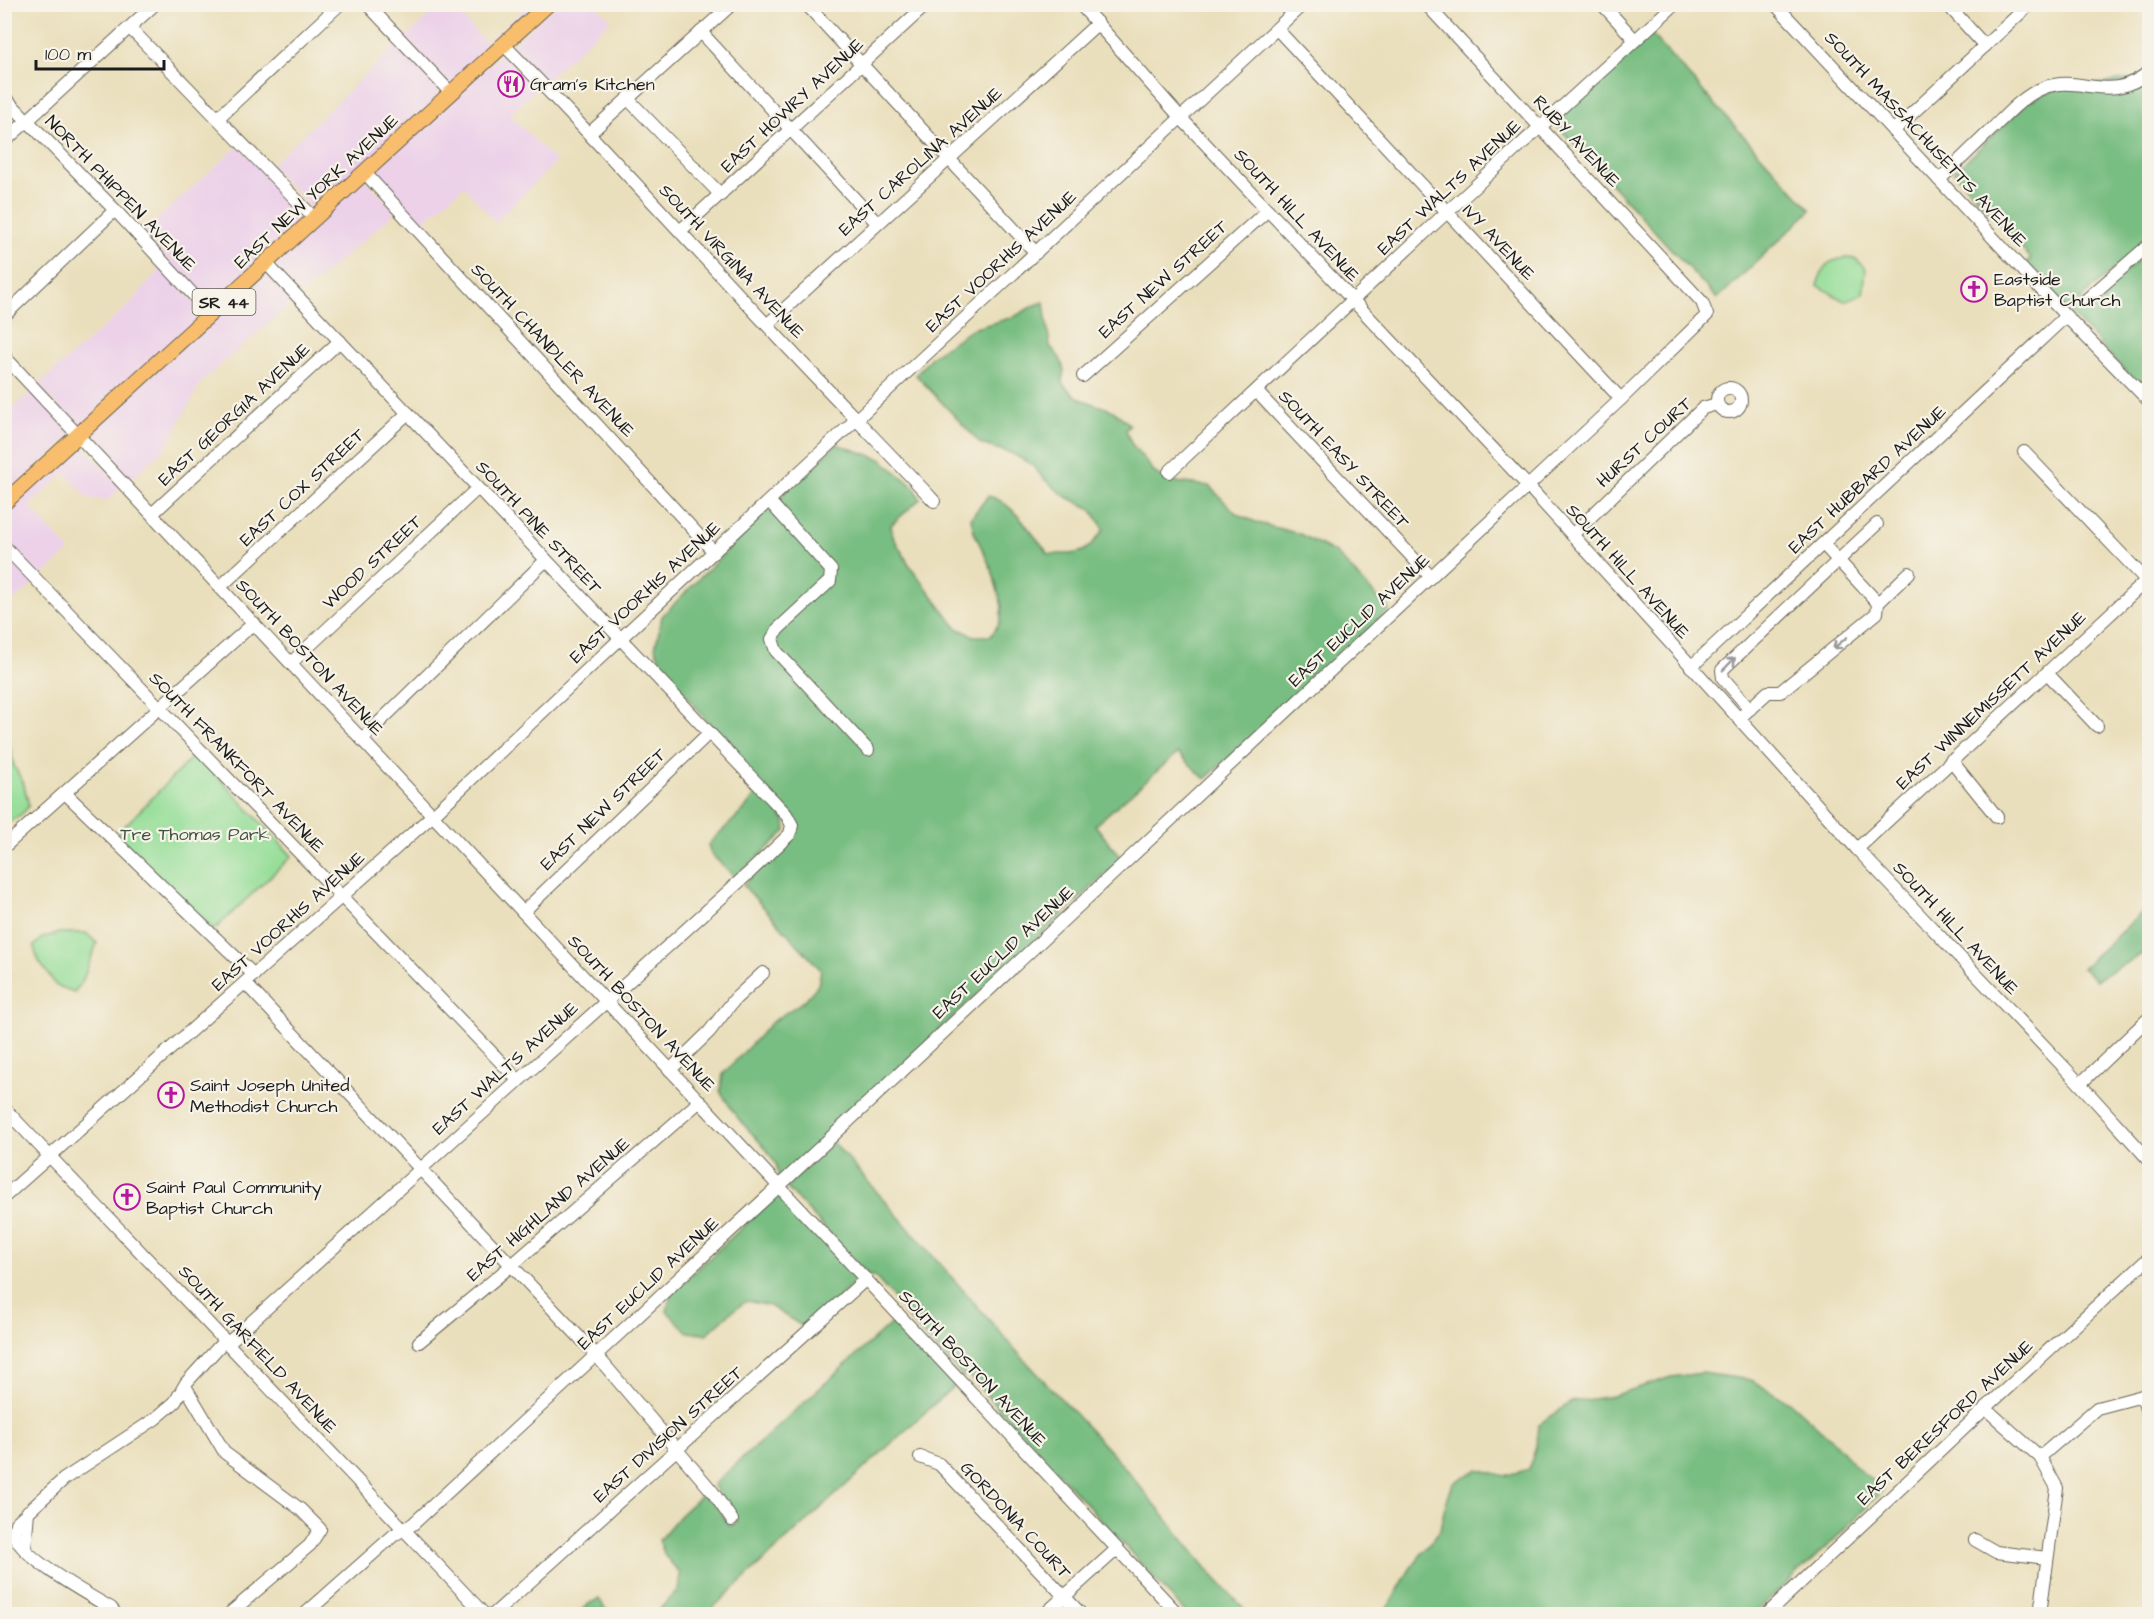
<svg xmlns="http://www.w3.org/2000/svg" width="2154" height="1619" viewBox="0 0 2154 1619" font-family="'Architects Daughter',sans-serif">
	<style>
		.built { fill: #ecd1e9 }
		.green { fill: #96de99; stroke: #597d5a; stroke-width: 1.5 }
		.forest { fill: #78bd81; stroke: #4a6c4e; stroke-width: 1.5 }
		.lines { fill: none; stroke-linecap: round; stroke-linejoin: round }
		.minor-casing { stroke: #646054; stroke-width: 14 }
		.major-casing { stroke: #646054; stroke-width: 17 }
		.minor { stroke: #fff; stroke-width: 12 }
		.major { stroke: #f9be6d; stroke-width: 15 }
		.oneway { stroke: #999 }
		.labels { text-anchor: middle; stroke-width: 4.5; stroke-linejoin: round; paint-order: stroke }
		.shield { fill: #f7f3e8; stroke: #5e5c59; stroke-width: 1.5 }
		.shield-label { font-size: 16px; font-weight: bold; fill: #1c1c1c }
		.poi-label { font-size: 18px; fill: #1c1c1c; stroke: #f7f3e8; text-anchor: start }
		.street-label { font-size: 18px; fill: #1c1c1c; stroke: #f7f3e8 }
		.park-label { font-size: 18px; fill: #415642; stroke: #f7f3e8 }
	</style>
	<rect width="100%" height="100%" fill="#f7f3e8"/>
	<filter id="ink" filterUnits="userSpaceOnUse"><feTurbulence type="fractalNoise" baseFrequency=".0167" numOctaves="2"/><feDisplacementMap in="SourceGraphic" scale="12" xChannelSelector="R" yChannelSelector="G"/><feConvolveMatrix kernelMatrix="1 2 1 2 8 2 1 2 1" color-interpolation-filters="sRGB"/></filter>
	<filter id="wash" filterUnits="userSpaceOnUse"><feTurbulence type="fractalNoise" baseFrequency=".008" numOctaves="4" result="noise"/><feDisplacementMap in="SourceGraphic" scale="24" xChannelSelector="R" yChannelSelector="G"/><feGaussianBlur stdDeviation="1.35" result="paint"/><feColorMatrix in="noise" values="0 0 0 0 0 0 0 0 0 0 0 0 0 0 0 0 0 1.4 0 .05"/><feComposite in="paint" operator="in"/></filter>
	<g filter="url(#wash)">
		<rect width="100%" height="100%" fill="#eadfbc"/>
		<g class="built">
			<polygon points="441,5 451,5 486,43 529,5 541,5 451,87 405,38"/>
			<polygon points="556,5 596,5 611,20 545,81 510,46"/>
			<polygon points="398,44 445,93 315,212 270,166"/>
			<polygon points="504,51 538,86 510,115 556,162 495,222 464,186 419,225 372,173"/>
			<polygon points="238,146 308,218 211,307 142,233"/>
			<polygon points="365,179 396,212 301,294 273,264"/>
			<polygon points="162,267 204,313 79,429 38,385 130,304"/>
			<polygon points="266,270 295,300 201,382 167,446 128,482 85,436"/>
			<polygon points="32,391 72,435 5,497 5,415"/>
			<polygon points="79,442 122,487 107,500 88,498 65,473 29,506 70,551 40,577 5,540 5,510"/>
			<polygon points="4,552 34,583 5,608 4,608"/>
		</g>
		<g class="green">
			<path d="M1846,258L1856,259L1866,269L1863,294L1844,301L1817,285C1824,266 1825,261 1846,258Z"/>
			<polygon points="4,718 14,766 23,782 29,806 23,813 5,825"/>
			<polygon points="196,753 292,856 214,930 116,835"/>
			<path d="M59,933H86L97,943L82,982L74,992L55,985C47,968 37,966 34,946L42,938Z"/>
		</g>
		<g class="forest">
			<polygon points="1650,33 1811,210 1717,299 1554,122"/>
			<polygon points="2149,77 2149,237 2081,299 2088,306 2149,250 2149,396 2025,265 2031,259 1954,172 2029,101 2052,90"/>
			<path d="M1044,302L1050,346L1060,358L1064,370L1062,382C1077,403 1090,401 1111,410C1118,413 1124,420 1130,425L1126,430L1131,443L1155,473L1168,481L1209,486L1237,514L1258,523L1300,534L1336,553L1389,610L1291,702L1205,779L1178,753L1095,825L1122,859L779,1180L776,1164L767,1150L736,1116L720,1091L723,1074L773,1021L804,1001L818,985L821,970L743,885L796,831L664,668L655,648L662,616L786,491L837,444L881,459L915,488L920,499L891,525L893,537L910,566L957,628L974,636H991L1000,622L1002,606L992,570L974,532L971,518L988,496C1012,500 1033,536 1049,554C1081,554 1085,556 1104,529L1091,509L1065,496L1045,480L1031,464L1011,453L981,444L916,375L932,356L972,329L1014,317L1033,306Z"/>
			<path d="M757,790L785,821L786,831L736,878L711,854L708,845C723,827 748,812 757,790Z"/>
			<polygon points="2149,906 2149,950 2096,980 2082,968"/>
			<polygon points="833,1142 1020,1355 1119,1461 1209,1571 1249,1614 1187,1614 967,1374 963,1377 903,1313 905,1310 873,1275 870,1277 786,1187"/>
			<polygon points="779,1193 859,1279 805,1328 770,1306 747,1301 731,1312 707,1334 687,1332 667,1311 672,1293"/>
			<polygon points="896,1319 957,1383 706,1614 655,1614 678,1590 680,1573 665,1556 659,1540 679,1516 706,1491 730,1526 738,1522 713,1485"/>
			<polygon points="1702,1373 1751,1380 1791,1403 1833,1441 1863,1474 1884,1489 1835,1539 1753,1614 1384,1614 1410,1569 1440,1530 1444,1510 1453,1483 1478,1469 1505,1476 1529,1469 1536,1446 1538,1425 1571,1402 1613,1396 1671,1377"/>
			<polygon points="599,1599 609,1614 577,1614 590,1603"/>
		</g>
	</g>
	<g filter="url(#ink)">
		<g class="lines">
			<g class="minor-casing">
				<g id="minor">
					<polyline points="367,4 451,93"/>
					<polyline points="806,4 1036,253"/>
					<polyline points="1080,4 1181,118 1528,486 1857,849 2080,1084 2150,1161"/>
					<polyline points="1602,4 1635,40"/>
					<polyline points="1775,4 2066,316 2150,402"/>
					<polyline points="1947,4 1985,46"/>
					<polyline points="130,28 315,219"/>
					<polyline points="1277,29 1621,399"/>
					<polyline points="701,32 877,223"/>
					<path d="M504,45C593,136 678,230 765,323C820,383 878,441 934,501"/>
					<polyline points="4,97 115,210 211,314"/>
					<polyline points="628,99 721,195"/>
					<polyline points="218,118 340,4"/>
					<polyline points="1893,131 2030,4"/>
					<polyline points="590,133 732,4"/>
					<polyline points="4,142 155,4"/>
					<polyline points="365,173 714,552"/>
					<path d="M1939,180C1957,163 1975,145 1993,128C2008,113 2023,96 2043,88C2082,73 2108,106 2150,71"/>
					<polyline points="680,231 927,4"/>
					<polyline points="2087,299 2150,244"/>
					<polyline points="4,316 115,210"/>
					<polyline points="767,325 1098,23"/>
					<polyline points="4,356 1178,1614"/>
					<polyline points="1083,376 1268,210"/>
					<circle cx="1729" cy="400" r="12"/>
					<polyline points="1256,391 1431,577"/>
					<polyline points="2024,452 2146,580"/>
					<polyline points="1169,472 1447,212 1675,4"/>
					<polyline points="769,501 831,570 830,581 778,629 772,639 776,651 868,750"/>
					<polyline points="152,514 340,341"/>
					<polyline points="1572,535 1703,408 1717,404"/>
					<polyline points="1823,544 1878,603"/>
					<polyline points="4,546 518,1080"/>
					<polyline points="220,587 408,413"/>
					<polyline points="291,663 478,488"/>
					<polyline points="1691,667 2066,316"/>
					<polyline points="2047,673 2097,726"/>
					<polyline points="1750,709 1723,678 1722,670 1877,524"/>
					<polyline points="1744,714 1768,692 1780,692 1877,613 1878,603 1909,573"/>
					<polyline points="362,739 546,560"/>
					<polyline points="1951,760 1997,817"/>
					<polyline points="65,793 254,975"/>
					<polyline points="4,847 254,623"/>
					<polyline points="1857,849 2150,577"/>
					<polyline points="523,912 709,733"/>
					<polyline points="245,983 597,1356 712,1491 732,1520"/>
					<polyline points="670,1070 709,1032 735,999 763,973"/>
					<polyline points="2080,1084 2150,1017"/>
					<polyline points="4,1108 484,1614"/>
					<polyline points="4,1197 433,815 620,639 1303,4"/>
					<polyline points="419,1342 512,1265 700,1101"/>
					<polyline points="228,1343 751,871 790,834 792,825 786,814 266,263"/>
					<polyline points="185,1386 225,1453 300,1509 320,1529 310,1545 229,1614"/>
					<polyline points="2142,1396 2150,1422"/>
					<polyline points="1985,1408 2040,1457 2057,1488 2040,1614"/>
					<polyline points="920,1457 939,1464 1081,1614"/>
					<polyline points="2040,1457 2097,1408 2150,1394"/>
					<polyline points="1975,1540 1996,1552 2047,1558"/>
					<polyline points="25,1550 28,1511"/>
					<path d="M116,1614L111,1608C87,1594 25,1560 14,1535L16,1523L64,1479L155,1419L175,1402L186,1383L225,1340"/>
					<polyline points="305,1614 394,1535 413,1524 779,1186 1621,399 1707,315 1702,302 1426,4"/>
					<polyline points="494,1614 866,1279"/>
					<polyline points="1045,1614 1117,1549"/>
					<polyline points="1767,1614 1990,1404 2150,1257"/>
				</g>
			</g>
			<g class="major-casing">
				<polyline id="major" points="4,503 548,4"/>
			</g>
			<use href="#minor" class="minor"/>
			<use href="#major" class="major"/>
		</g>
		<defs><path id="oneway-shaft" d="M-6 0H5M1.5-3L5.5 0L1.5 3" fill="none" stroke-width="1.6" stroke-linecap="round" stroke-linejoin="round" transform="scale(1.5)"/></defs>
		<g class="oneway">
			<use href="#oneway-shaft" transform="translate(1840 643) rotate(141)"/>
			<use href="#oneway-shaft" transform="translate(1729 664) rotate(-46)"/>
		</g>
	</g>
	<defs>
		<g id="restaurant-ring" transform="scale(1.35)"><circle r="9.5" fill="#f7f3e8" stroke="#b5179e" stroke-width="1.5"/><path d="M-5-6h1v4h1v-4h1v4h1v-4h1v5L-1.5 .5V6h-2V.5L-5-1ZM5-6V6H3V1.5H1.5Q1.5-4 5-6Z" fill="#b5179e"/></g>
		<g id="church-ring" transform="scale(1.35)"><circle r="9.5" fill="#f7f3e8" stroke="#b5179e" stroke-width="1.5"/><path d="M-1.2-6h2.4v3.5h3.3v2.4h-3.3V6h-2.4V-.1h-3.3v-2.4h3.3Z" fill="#b5179e"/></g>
	</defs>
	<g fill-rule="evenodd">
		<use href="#restaurant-ring" x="511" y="84"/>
		<use href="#church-ring" x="1974" y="289"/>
		<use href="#church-ring" x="171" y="1095"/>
		<use href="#church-ring" x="127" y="1197"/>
	</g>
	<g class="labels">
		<rect class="shield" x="192.5" y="289" width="63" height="26" rx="4.5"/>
		<g class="shield-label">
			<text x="224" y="308">SR 44</text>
		</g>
		<g class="poi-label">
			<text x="530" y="90">Gram's Kitchen</text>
			<text x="1994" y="285">Eastside<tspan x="1994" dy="21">Baptist Church</tspan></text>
			<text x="190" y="1091">Saint Joseph United<tspan x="190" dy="21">Methodist Church</tspan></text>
			<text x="146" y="1193">Saint Paul Community<tspan x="146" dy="21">Baptist Church</tspan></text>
		</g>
		<g class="street-label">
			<text transform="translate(792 105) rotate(-43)" y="6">EAST HOWRY AVENUE</text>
			<text transform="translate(1926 139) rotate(47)" y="6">SOUTH MASSACHUSETTS AVENUE</text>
			<text transform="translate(1577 141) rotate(47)" y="6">RUBY AVENUE</text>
			<text transform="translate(920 161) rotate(-42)" y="6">EAST CAROLINA AVENUE</text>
			<text transform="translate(1449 187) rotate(-43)" y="6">EAST WALTS AVENUE</text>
			<text transform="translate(316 191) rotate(-43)" y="6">EAST NEW YORK AVENUE</text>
			<text transform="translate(121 193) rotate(46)" y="6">NORTH PHIPPEN AVENUE</text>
			<text transform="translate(1297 215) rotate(47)" y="6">SOUTH HILL AVENUE</text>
			<text transform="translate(1499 242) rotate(47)" y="6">IVY AVENUE</text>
			<text transform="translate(732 261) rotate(47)" y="6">SOUTH VIRGINIA AVENUE</text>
			<text transform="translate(1001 261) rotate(-43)" y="6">EAST VOORHIS AVENUE</text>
			<text transform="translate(1163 279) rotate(-42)" y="6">EAST NEW STREET</text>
			<text transform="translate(553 350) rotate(47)" y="6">SOUTH CHANDLER AVENUE</text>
			<text transform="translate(234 414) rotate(-43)" y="6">EAST GEORGIA AVENUE</text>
			<text transform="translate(1644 442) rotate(-43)" y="6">HURST COURT</text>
			<text transform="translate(1344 459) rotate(47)" y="6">SOUTH EASY STREET</text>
			<text transform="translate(1867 479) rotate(-43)" y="6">EAST HUBBARD AVENUE</text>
			<text transform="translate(302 487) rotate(-43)" y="6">EAST COX STREET</text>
			<text transform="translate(539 527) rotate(47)" y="6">SOUTH PINE STREET</text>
			<text transform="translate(372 562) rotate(-43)" y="6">WOOD STREET</text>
			<text transform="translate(1628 571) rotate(48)" y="6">SOUTH HILL AVENUE</text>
			<text transform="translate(645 592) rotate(-43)" y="6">EAST VOORHIS AVENUE</text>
			<text transform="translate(1359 620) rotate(-43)" y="6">EAST EUCLID AVENUE</text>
			<text transform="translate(310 657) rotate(47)" y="6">SOUTH BOSTON AVENUE</text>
			<text transform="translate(1991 700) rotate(-43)" y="6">EAST WINNEMISSETT AVENUE</text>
			<text transform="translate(237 762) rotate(46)" y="6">SOUTH FRANKFORT AVENUE</text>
			<text transform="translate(603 809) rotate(-44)" y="6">EAST NEW STREET</text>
			<text transform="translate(288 921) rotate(-42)" y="6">EAST VOORHIS AVENUE</text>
			<text transform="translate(1956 928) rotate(47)" y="6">SOUTH HILL AVENUE</text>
			<text transform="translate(1003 952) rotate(-43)" y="6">EAST EUCLID AVENUE</text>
			<text transform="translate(642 1013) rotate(47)" y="6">SOUTH BOSTON AVENUE</text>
			<text transform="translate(505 1068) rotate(-42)" y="6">EAST WALTS AVENUE</text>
			<text transform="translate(548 1209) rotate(-41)" y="6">EAST HIGHLAND AVENUE</text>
			<text transform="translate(648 1283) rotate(-43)" y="6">EAST EUCLID AVENUE</text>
			<text transform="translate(258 1349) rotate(47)" y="6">SOUTH GARFIELD AVENUE</text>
			<text transform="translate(973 1368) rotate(47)" y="6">SOUTH BOSTON AVENUE</text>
			<text transform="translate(1945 1422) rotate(-43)" y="6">EAST BERESFORD AVENUE</text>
			<text transform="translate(668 1434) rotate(-42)" y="6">EAST DIVISION STREET</text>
			<text transform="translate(1016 1520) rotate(47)" y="6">GORDONIA COURT</text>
		</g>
		<g class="park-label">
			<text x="195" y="840">Tre Thomas Park</text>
		</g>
	</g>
	<rect width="2154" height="1619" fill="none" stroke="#f7f3e8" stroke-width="24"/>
	<path d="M36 60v9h128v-9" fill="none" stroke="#1c1c1c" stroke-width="3"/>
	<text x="45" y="60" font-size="18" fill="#1c1c1c" stroke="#f7f3e8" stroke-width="4.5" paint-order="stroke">100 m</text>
</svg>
